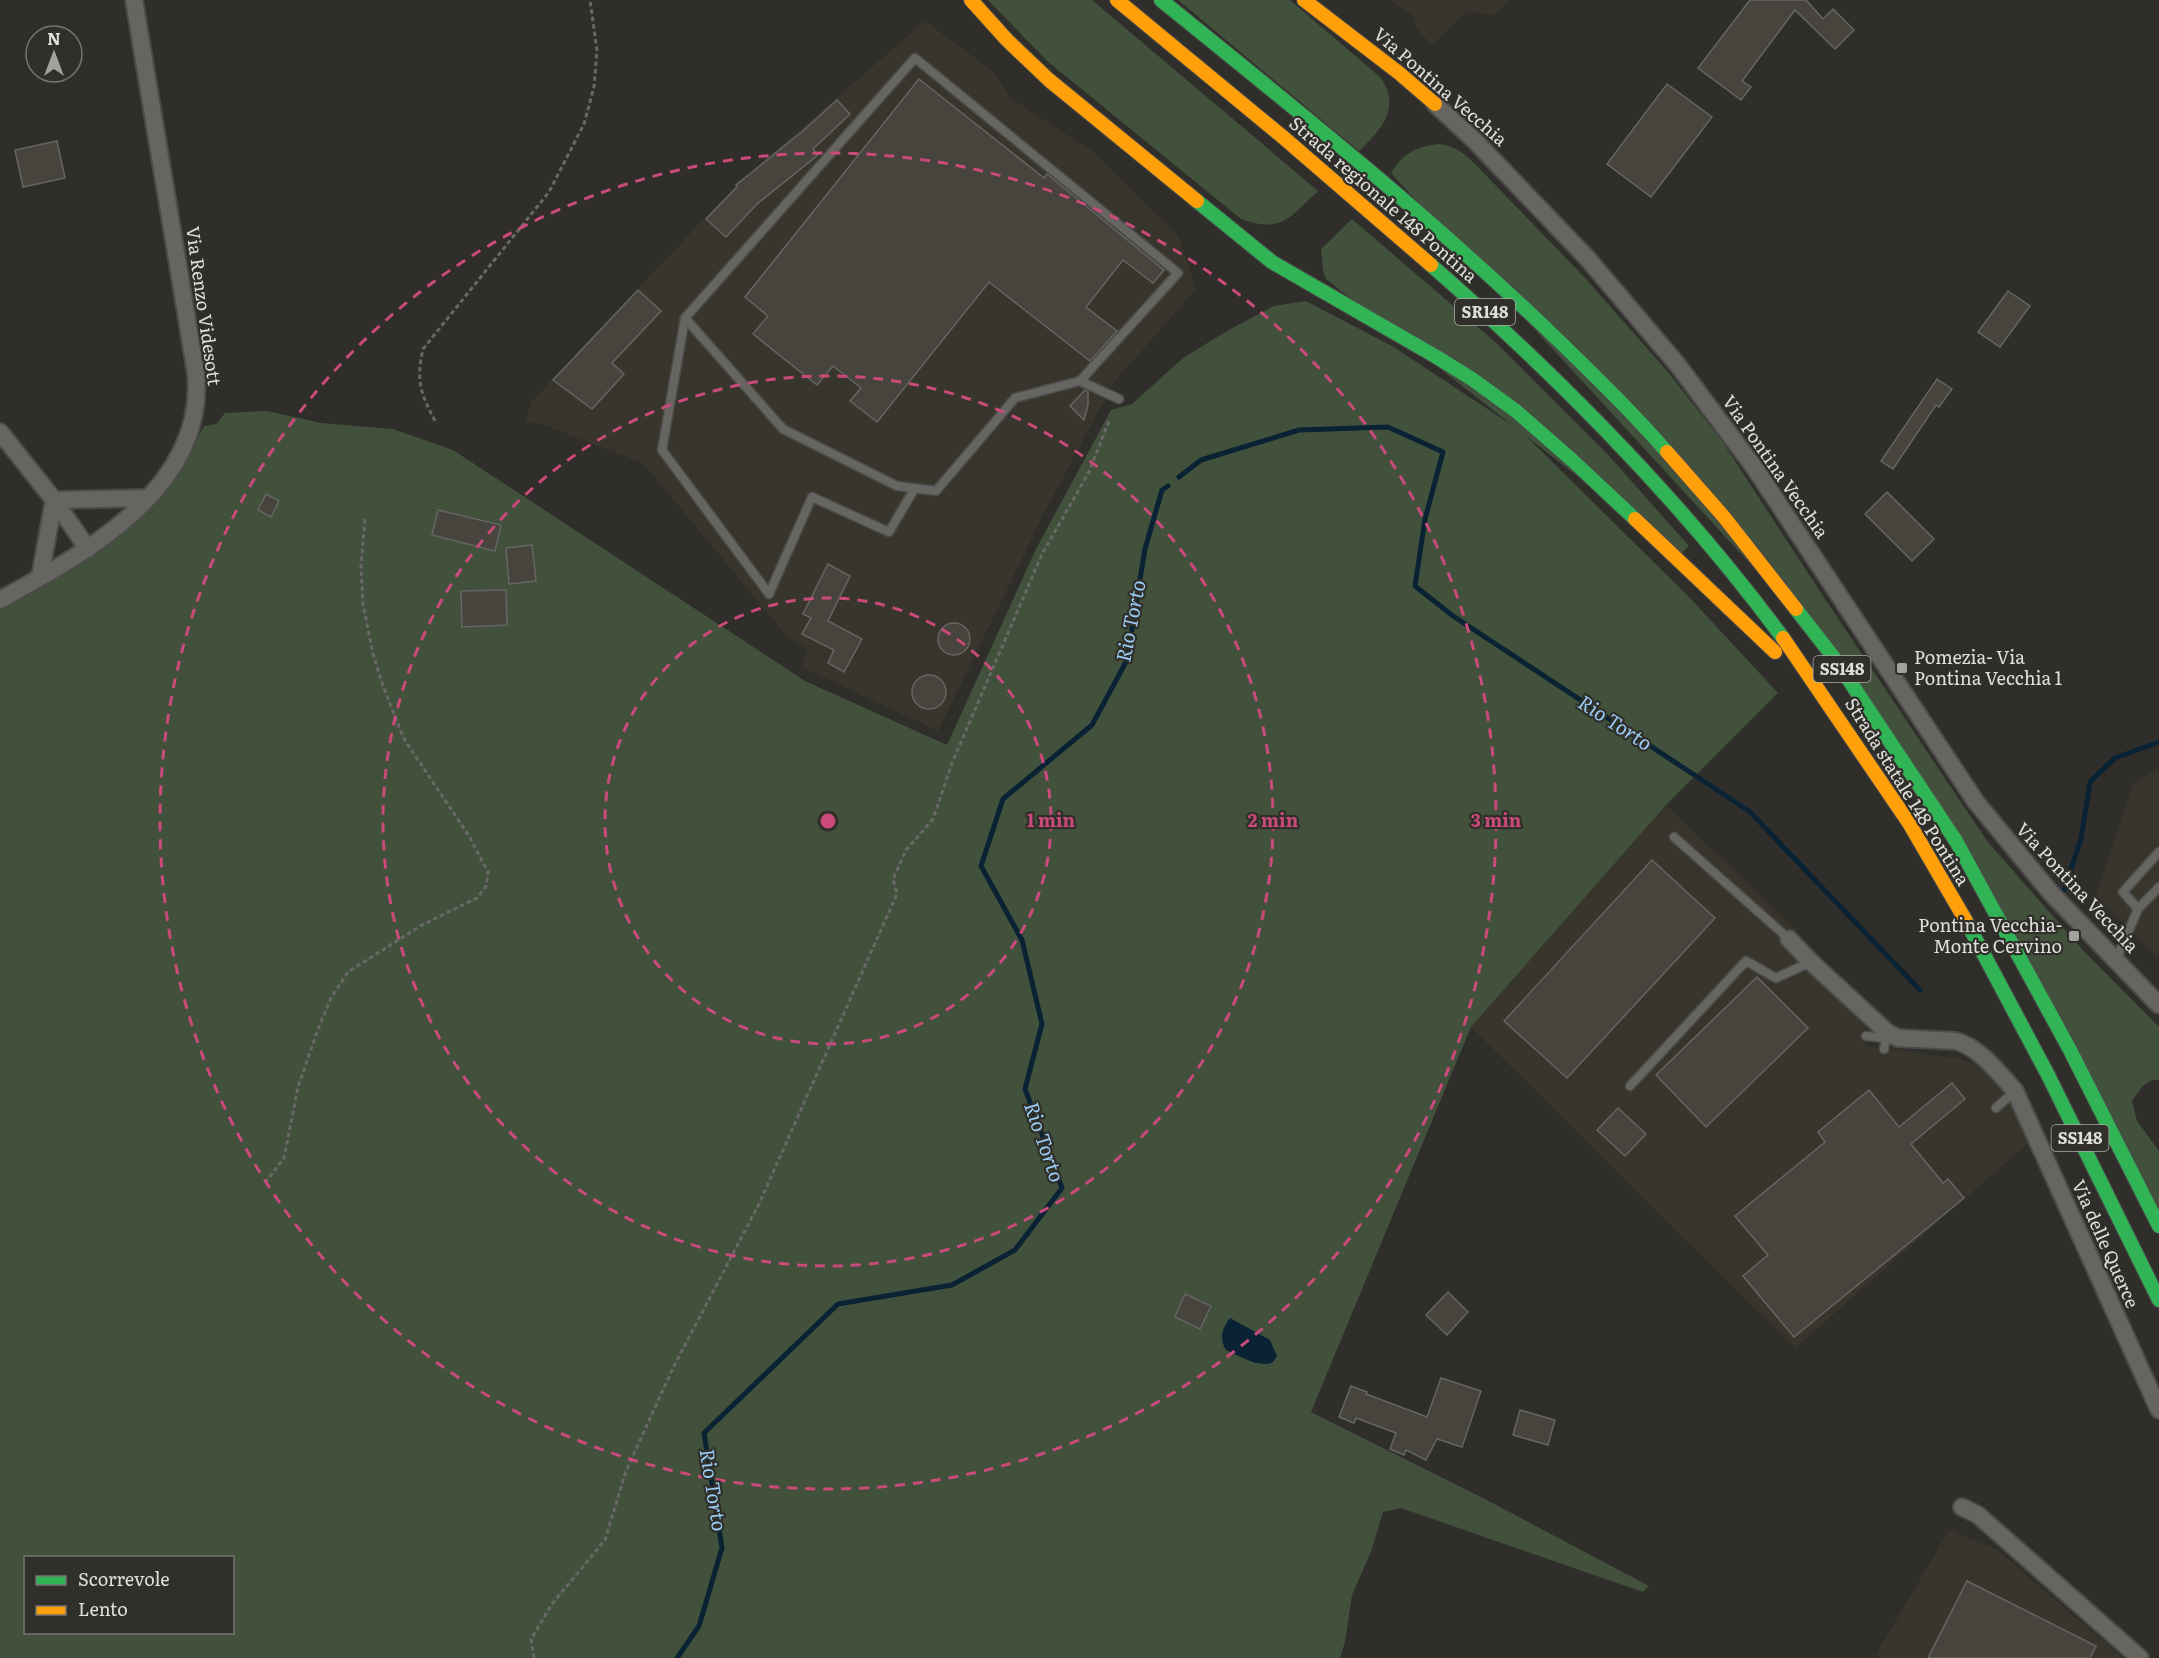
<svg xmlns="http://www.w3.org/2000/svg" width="2159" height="1658" viewBox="0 0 2159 1658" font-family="Literata,serif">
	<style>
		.built { fill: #38362c }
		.green { fill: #42513c; fill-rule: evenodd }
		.water { fill: #0a2334 }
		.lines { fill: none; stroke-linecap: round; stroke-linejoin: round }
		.stream { stroke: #0a2334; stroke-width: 5 }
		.building { fill: #46443c; stroke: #656563; stroke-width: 1.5 }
		.lane-casing { stroke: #4b4b49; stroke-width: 11 }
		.street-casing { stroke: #4b4b49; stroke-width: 20 }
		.fast-casing { stroke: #4b4b49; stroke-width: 16 }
		.slow-casing { stroke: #4b4b49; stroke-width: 16 }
		.path { stroke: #696866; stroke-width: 3; stroke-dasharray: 4.5 3; stroke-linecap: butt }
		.lane { stroke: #666562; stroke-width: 8 }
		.street { stroke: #666562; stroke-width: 16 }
		.fast { stroke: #30b455; stroke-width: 14 }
		.slow { stroke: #ff9f0a; stroke-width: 14 }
		.ring { fill: none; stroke: #ca4a7b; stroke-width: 3; stroke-dasharray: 10 8 }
		.poi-dot { fill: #a2a19e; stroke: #302f2a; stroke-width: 2 }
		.labels { text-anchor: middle; stroke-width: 4.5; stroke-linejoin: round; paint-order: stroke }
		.shield { fill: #302f2a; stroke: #abaaa7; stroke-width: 1.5 }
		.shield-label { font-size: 16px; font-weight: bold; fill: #e0dfdc }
		.street-label { font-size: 18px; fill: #e0dfdc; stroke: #302f2a }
		.poi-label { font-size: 18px; fill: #e0dfdc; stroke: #302f2a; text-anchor: start }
		.water-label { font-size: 20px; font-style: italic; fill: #99cdf6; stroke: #302f2a }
		.centre { fill: #ca4a7b; stroke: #302f2a; stroke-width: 3 }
		.ring-label { font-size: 18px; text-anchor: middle; font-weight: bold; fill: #ca4a7b; stroke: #302f2a; stroke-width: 4.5; stroke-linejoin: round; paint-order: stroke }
	</style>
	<rect width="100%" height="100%" fill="#2f2e2b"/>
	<g class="built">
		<polygon points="1390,0 1510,0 1498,12 1491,15 1468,10 1432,45 1416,28 1414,15"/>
		<polygon points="925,21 994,72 1009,97 1096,154 1178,235 1196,289 1114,382 1044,513 938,731 802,667 808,648 789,639 643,463 539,423 525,423 531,402 736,185"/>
		<polygon points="2159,769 2159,958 2096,895 2133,783"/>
		<polygon points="1666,805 1797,931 1783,947 1865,1026 1865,1046 1956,1058 1973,1063 1988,1074 1999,1085 2015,1113 2028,1143 1795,1348 1471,1027"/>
		<polygon points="1949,1530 1996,1549 2123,1658 1874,1658"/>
	</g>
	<g class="green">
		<path d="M988,0H1092L1318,191C1290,217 1282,234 1241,219L1047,61Z"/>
		<path d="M1178,0H1290L1380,77C1402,107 1381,130 1359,151Z"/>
		<path d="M1439,144C1456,146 1465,154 1477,166L1586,279L1668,372L1722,441L1823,596L1987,841L2082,949L2159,1027V1080C2146,1078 2139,1091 2132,1101L2137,1121L2159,1151V1216L1856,679L1391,173C1402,154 1417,146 1439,144Z"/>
		<polygon points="1352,219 1493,340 1610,457 1689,546 1679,556 1326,279 1323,270 1321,249"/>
		<path d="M1306,301L1392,346L1521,431L1690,598L1778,693L1666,805L1471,1027L1311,1412L1485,1499L1649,1586L1643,1592L1401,1508L1383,1512L1371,1552L1352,1595L1345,1642L1340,1658H0V610L77,567L146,513L178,472L204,426L216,424L225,413L267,411L321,423L393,429L453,450L805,681L947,745L1035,551L1111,410L1132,404L1183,358L1227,331L1274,306ZM26,1558H232V1632H26Z"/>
	</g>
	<path class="water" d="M1230,1318L1270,1340L1277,1356L1273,1362C1259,1369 1240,1356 1226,1350C1219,1339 1222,1328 1230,1318Z"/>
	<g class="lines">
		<g class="stream">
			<polyline points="1179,477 1201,460 1299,430 1388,427 1443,452 1425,519 1415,586 1453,616 1749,811 1920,990"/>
			<polyline points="2064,890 2081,839 2090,782 2115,758 2159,742"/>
			<polyline points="677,1658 699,1626 722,1548 704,1433 838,1304 952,1285 1015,1250 1062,1188 1025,1089 1042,1024 1022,940 981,866 1003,799 1092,725 1127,660 1145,549 1162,490 1168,486"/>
		</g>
	</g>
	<g class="building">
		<polygon points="1750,0 1806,0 1823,19 1833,9 1854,30 1835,49 1795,10 1742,81 1751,87 1741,100 1698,68"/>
		<polygon points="919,79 1044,178 1047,174 1164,270 1153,283 1123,260 1086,307 1117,331 1090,361 989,282 877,422 850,401 861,388 833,366 817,385 753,334 768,316 745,297"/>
		<polygon points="1667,84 1712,117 1651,197 1607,164"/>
		<polygon points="837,100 850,114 813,149 818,155 757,204 726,237 706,219 737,187 736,185 804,130"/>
		<polygon points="57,141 65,178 23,187 15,150"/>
		<polygon points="638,290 661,311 612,363 624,374 592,409 553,380"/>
		<polygon points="2008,291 2030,306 2000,347 1978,332"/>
		<polygon points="1937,379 1952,389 1939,407 1936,405 1893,469 1881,461"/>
		<polygon points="1085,390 1088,392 1088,405 1084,420 1070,406"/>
		<polygon points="1887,492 1934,539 1912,561 1865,514"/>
		<polygon points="266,494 279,501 271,517 258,510"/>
		<polygon points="438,510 501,525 495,551 432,535"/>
		<polygon points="532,545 536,581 509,584 506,548"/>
		<polygon points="828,564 850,576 828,621 862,639 844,672 828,663 834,650 802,634 811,618 803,614"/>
		<polygon points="506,590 507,625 462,627 461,591"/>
		<circle cx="954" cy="639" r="16"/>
		<circle cx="929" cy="692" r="17"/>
		<polygon points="1652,860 1715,918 1567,1078 1504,1021"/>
		<polygon points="1757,977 1808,1028 1706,1127 1656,1075"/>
		<polygon points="1952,1083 1965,1099 1911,1144 1943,1183 1948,1179 1964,1198 1794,1337 1743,1276 1768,1255 1735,1216 1825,1142 1818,1132 1869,1090 1899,1127"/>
		<polygon points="1618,1108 1646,1134 1625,1156 1597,1130"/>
		<polygon points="1448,1292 1468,1312 1447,1335 1426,1315"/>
		<polygon points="1185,1294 1211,1306 1200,1329 1175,1317"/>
		<polygon points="1441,1378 1481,1391 1462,1447 1437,1439 1426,1460 1406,1450 1404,1455 1390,1449 1396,1433 1356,1418 1354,1423 1339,1417 1351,1386 1367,1392 1366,1394 1427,1417"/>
		<polygon points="1520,1410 1555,1420 1548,1445 1513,1435"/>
		<polygon points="1967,1581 2096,1646 2090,1658 1928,1658"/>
	</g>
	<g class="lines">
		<g class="lane-casing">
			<g id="lane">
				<polyline points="685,318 662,450 769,594 812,497 889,532 915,488"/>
				<polyline points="1080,381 1178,273 915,58 685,318 783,429 897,486 936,491 1015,398 1080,381 1119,399"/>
				<polyline points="1674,837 1789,939"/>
				<polyline points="2138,909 2123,892 2159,852"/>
				<polyline points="2116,960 2138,909 2159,887"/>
				<polyline points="1866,1036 1886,1038"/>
				<polyline points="1884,1049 1886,1038 1895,1038"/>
				<polyline points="1630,1086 1746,961 1776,978 1811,962"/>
				<polyline points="1996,1108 2015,1091"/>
			</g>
		</g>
		<g class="street-casing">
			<g id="street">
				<polyline points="1435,104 1476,142 1588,259 1677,364 1754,467 1976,802 2051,893 2159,1005"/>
				<polyline points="0,432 54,500 88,549"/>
				<polyline points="40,577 54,500 148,498"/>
				<path d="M0,600C85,553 206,489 196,374L134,0"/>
				<path d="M1789,939L1811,962L1888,1033L1898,1038L1956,1041C1980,1048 1998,1072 2015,1091L2159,1410"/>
				<polyline points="1962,1507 1978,1515 2140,1658"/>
			</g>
		</g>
		<g class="fast-casing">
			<g id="fast">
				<path d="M1161,0C1297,110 1433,219 1559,341C1596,377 1633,413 1667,452"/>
				<polyline points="1197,201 1272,262 1435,356 1472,379 1516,411 1572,460 1635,519"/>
				<path d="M1431,265C1559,377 1682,501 1783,638"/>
				<polyline points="1796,609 1835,659 1956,841 2070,1050 2159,1226"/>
				<polyline points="1966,921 2048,1075 2159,1300"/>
			</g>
		</g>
		<g class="slow-casing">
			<g id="slow">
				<polyline points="971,0 1007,40 1049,80 1197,201"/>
				<polyline points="1117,0 1284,138 1431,265"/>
				<polyline points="1304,0 1399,73 1435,104"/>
				<polyline points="1667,452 1724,517 1796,609"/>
				<polyline points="1635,519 1775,652"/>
				<polyline points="1783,638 1909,823 1966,921"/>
			</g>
		</g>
		<g class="path">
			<path d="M435,421C420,392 416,381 423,349L549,192L584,124L594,87L597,50L590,0"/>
			<polyline points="265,1183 284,1158 298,1087 318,1029 331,998 348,972 422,925 477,898 486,886 488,872 469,836 404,739 383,686 373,654 363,604 361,567 365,518"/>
			<polyline points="534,1658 531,1639 552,1604 605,1540 626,1471 673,1368 759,1204 897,894 893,879 906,850 933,819 952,763 1042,554 1089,472 1109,421"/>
		</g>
		<use href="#lane" class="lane"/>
		<use href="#street" class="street"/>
		<use href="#fast" class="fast"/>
		<use href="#slow" class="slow"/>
	</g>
	<g class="ring">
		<circle cx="828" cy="821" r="223"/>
		<circle cx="828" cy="821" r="445"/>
		<circle cx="828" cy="821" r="668"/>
	</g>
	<g class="poi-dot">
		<rect x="1896" y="662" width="12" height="12" rx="3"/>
		<rect x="2068" y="930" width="12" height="12" rx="3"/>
	</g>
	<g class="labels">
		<g class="shield">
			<rect x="1455" y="299" width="60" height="26" rx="4.5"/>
			<rect x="1813.5" y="656" width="57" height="26" rx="4.5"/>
			<rect x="2051.5" y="1125" width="57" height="26" rx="4.5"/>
		</g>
		<g class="shield-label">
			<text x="1485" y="318">SR148</text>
			<text x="1842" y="675">SS148</text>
			<text x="2080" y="1144">SS148</text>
		</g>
		<g class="street-label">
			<text transform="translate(1440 87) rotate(41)" y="6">Via Pontina Vecchia</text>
			<text transform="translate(1383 200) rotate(41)" y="6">Strada regionale 148 Pontina</text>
			<text transform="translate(203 306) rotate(82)" y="6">Via Renzo Videsott</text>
			<text transform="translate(1775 467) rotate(55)" y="6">Via Pontina Vecchia</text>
			<text transform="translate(1907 792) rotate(58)" y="6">Strada statale 148 Pontina</text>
			<text transform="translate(2077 888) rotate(47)" y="6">Via Pontina Vecchia</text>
			<text transform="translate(2105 1244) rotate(66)" y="6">Via delle Querce</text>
		</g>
		<g class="poi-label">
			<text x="1914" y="664">Pomezia- Via<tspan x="1914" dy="21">Pontina Vecchia 1</tspan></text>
			<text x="2062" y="932" text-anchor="end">Pontina Vecchia-<tspan x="2062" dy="21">Monte Cervino</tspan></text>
		</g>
		<g class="water-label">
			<text transform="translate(1131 621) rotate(-79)" y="7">Rio Torto</text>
			<text transform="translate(1615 723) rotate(33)" y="7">Rio Torto</text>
			<text transform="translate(1044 1142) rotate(71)" y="7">Rio Torto</text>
			<text transform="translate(713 1490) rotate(81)" y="7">Rio Torto</text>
		</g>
	</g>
	<circle cx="828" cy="821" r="9" class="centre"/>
	<g class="ring-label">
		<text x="1051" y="827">1 min</text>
		<text x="1273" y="827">2 min</text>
		<text x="1496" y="827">3 min</text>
	</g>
	<rect x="24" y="1556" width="210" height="78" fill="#302f2a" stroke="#767571" stroke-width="1.5"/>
	<rect x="36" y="1576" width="30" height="9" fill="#30b455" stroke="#767571" stroke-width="1.5"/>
	<text x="78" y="1586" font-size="18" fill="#e0dfdc">Scorrevole</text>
	<rect x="36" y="1606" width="30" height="9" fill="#ff9f0a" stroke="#767571" stroke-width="1.5"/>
	<text x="78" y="1616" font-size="18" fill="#e0dfdc">Lento</text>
	<g transform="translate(54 54)"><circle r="28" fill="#302f2a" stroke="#767571" stroke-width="1.5"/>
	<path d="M0-4.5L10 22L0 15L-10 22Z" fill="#a2a19e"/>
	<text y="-9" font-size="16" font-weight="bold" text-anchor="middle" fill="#e0dfdc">N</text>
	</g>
</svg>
